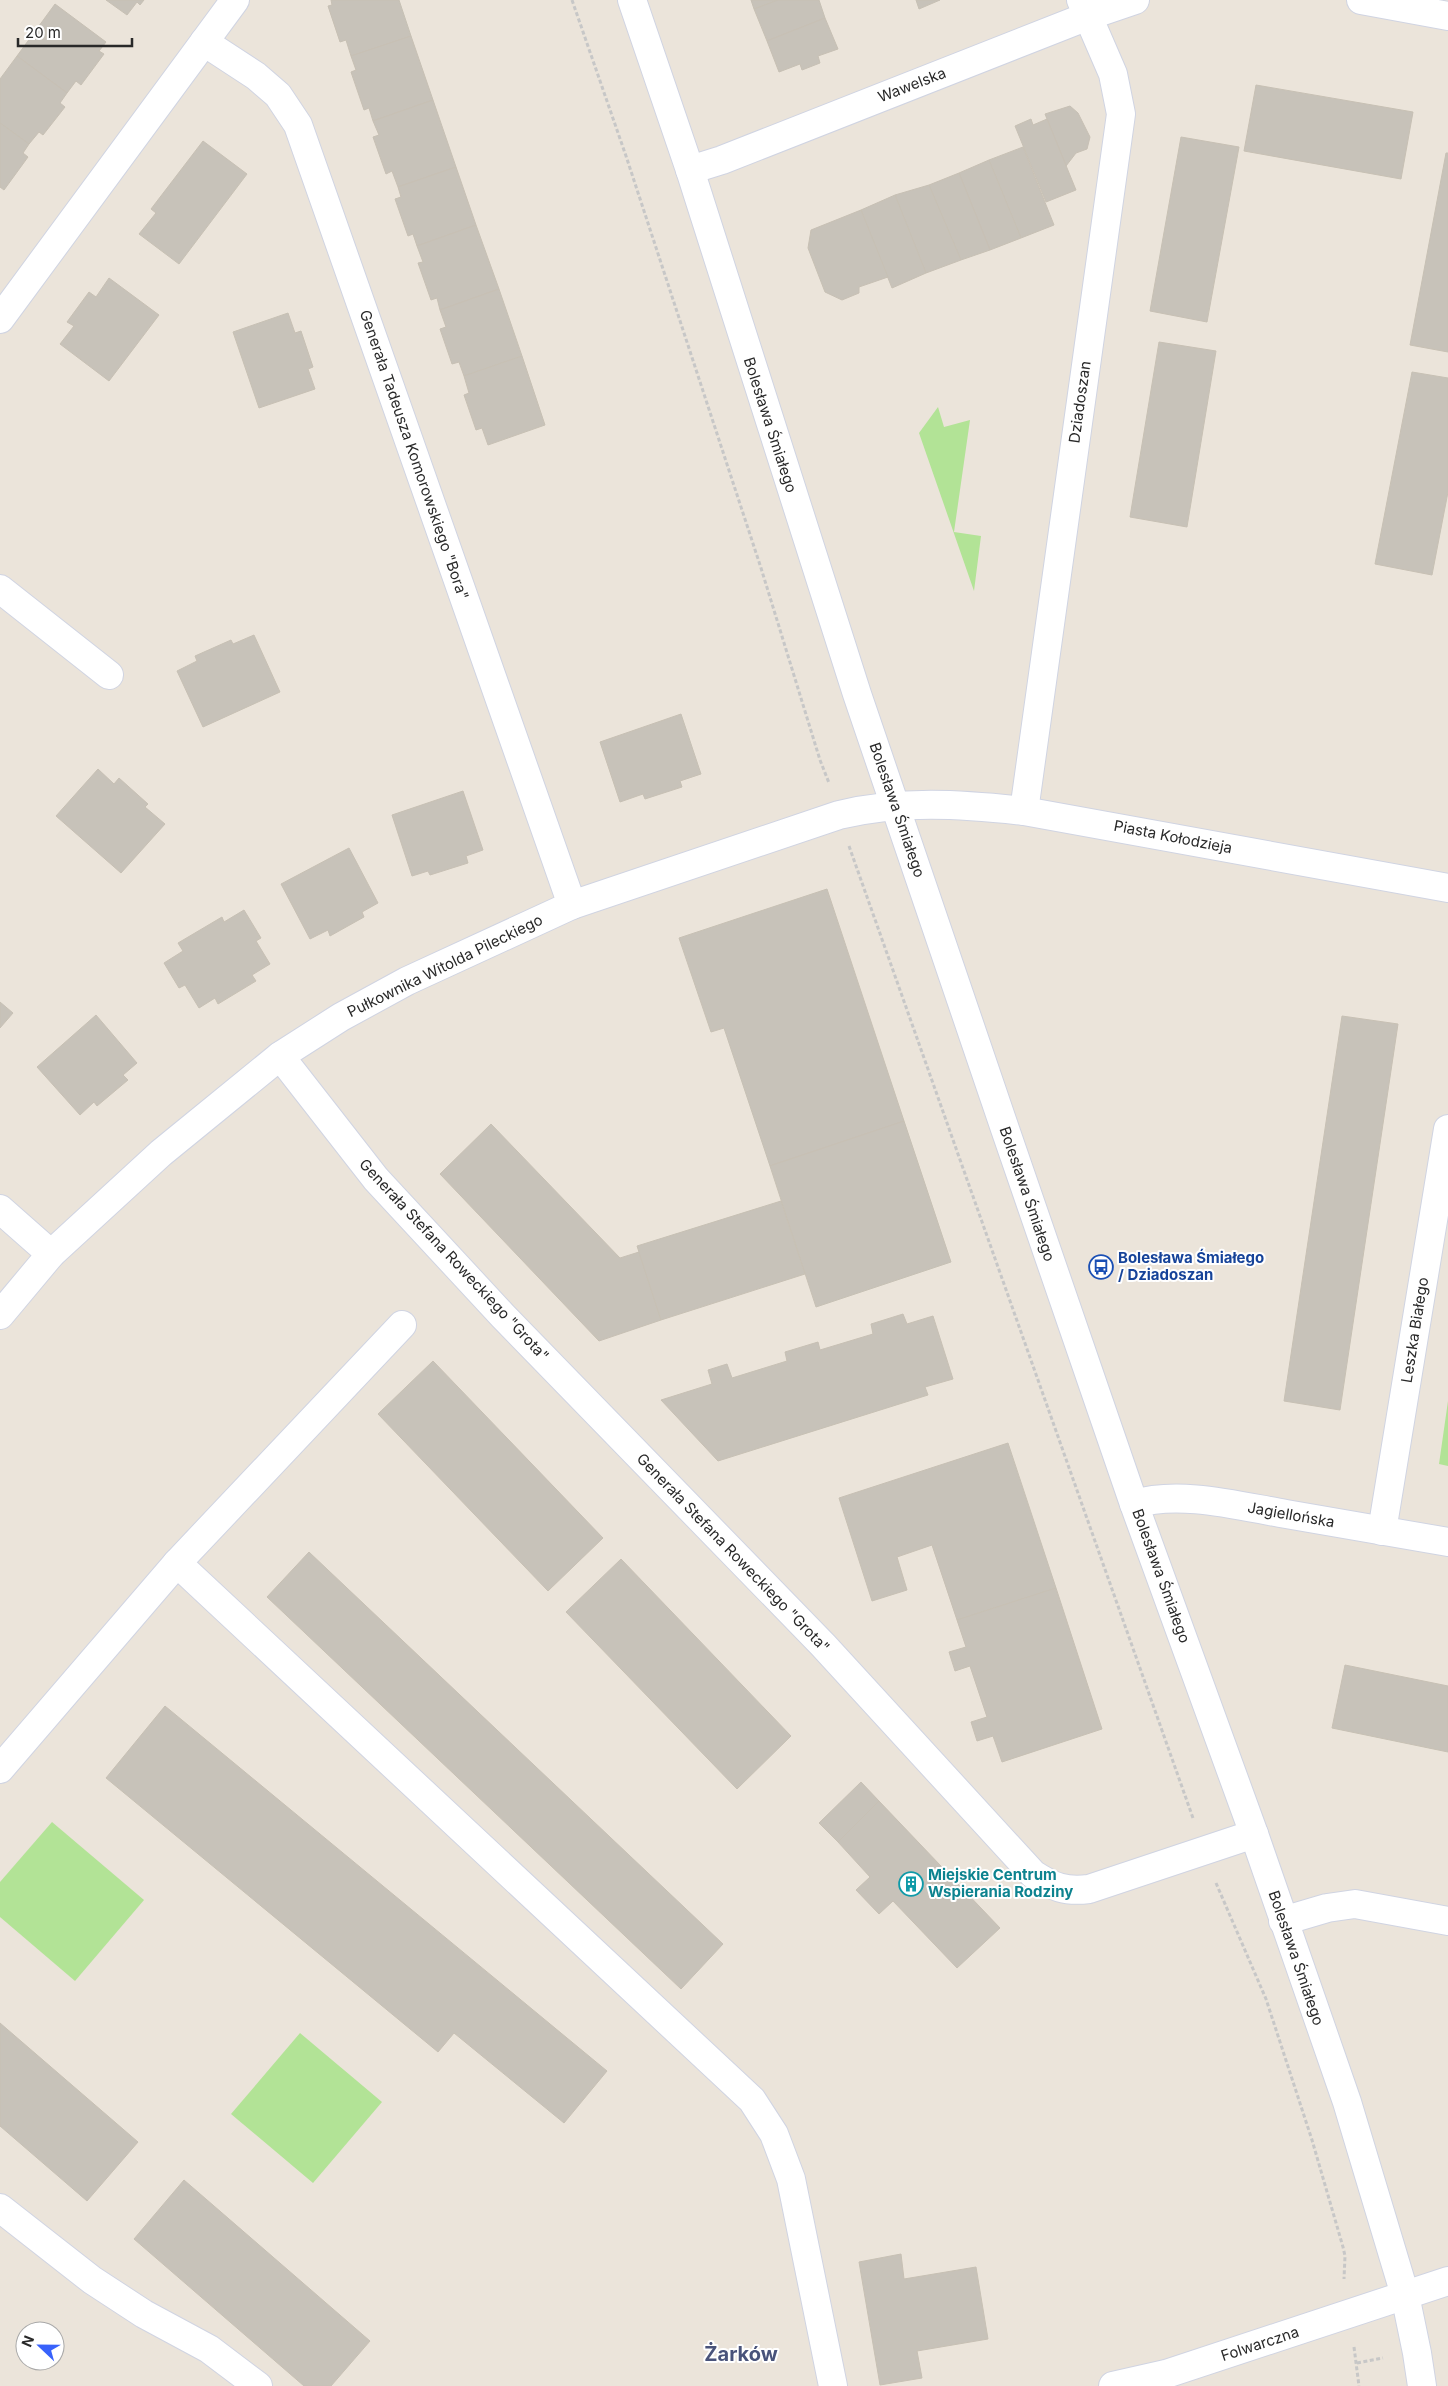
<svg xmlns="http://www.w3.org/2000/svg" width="1448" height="2386" viewBox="0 0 1448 2386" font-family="Inter,sans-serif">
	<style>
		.green { fill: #b2e396 }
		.building { fill: #c7c2b9; stroke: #c7c0b4 }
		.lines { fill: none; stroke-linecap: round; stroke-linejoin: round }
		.minor-casing { stroke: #d0d4e2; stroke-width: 30 }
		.path { stroke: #c7c7c7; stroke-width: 3; stroke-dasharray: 4 2.5; stroke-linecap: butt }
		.minor { stroke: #fff; stroke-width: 28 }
		.labels { text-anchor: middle; stroke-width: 4; stroke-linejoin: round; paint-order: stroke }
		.street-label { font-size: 15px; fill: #292929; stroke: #fff }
		.transit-label { font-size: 15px; font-weight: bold; fill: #164399; stroke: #fff; text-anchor: start }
		.culture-label { font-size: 15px; font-weight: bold; fill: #0d838f; stroke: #fff; text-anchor: start }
		.district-label { font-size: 20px; font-weight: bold; fill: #49537a; stroke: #fff }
	</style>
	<rect width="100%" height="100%" fill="#ebe4da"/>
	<g class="green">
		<polygon points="938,407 944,427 970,420 954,532 981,536 974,591 919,433"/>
		<polygon points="1448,1401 1448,1466 1439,1464"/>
		<polygon points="52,1822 144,1900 75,1981 0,1917 0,1882"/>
		<polygon points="300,2033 382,2102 313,2183 231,2114"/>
	</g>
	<g class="building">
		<polygon points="106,0 144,0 140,5 137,2 127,15"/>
		<polygon points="331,0 399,0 411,36 351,56 346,40 340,42 328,6 332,5"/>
		<polygon points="751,0 778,0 754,9"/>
		<polygon points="778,0 819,0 825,18 767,41 754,9"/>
		<polygon points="916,0 940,0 919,9"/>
		<polygon points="55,4 106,42 99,51 104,54 81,85 76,81 67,93 17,56"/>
		<polygon points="825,18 838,49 818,56 820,63 802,70 800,64 779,72 767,41"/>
		<polygon points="411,36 433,100 373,121 369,108 364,110 351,72 356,70 351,56"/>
		<polygon points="17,56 67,93 60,103 65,107 43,135 39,132 29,144 0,123 0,79"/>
		<polygon points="1256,85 1413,112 1401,179 1244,151"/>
		<polygon points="433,100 456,167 398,187 392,171 386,174 373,137 379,135 373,121"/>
		<polygon points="1070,106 1078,113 1090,137 1087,149 1076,153 1066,166 1045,114"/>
		<polygon points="1031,119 1033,125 1047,119 1076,190 1046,202 1015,126"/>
		<polygon points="0,123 29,144 23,153 28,157 4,190 0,187"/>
		<polygon points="1181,137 1239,147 1207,322 1150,311"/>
		<polygon points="203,141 247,174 179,264 139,234 156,213 151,209"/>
		<polygon points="1023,147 1054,225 1021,238 989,160"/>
		<polygon points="1446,153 1448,153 1448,352 1410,345"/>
		<polygon points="989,160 1021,238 990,250 959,173"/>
		<polygon points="456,167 476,225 417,246 413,234 408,236 395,199 401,197 398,187"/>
		<polygon points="959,173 990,250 961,260 929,185"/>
		<polygon points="929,185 961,260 926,273 895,195"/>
		<polygon points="895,195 926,273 892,288 861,210"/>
		<polygon points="861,210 888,277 859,287 859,293 842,300 825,292 808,248 811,230"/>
		<polygon points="476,225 499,289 440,310 437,298 431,300 418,263 423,262 417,246"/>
		<polygon points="109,278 159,315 109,381 60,344 74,326 67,322 89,292 96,297"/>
		<polygon points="499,289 522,356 464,376 459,362 452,364 440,329 446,327 440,310"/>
		<polygon points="288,313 295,333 301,331 313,367 308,369 315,389 259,408 233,332"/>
		<polygon points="1159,342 1216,351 1187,527 1130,517"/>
		<polygon points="522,356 545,425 488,445 482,428 476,430 464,395 469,393 464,376"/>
		<polygon points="1412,372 1448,378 1448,492 1432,575 1375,564"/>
		<polygon points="254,635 280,692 203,727 177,671 197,661 195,656 231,640 233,644"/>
		<polygon points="681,714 701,774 680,781 682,787 645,799 643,794 620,802 600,742"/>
		<polygon points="98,769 114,784 119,778 148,804 145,807 165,824 121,873 56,816"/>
		<polygon points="463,791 483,850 466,856 468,863 430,875 428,871 412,876 392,815"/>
		<polygon points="349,848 378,903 362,912 364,917 330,936 328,930 310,939 281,884"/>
		<polygon points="827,889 904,1121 770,1166 724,1028 711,1032 679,938"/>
		<polygon points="244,910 261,938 256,941 270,964 252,975 256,981 218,1004 215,998 199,1008 185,985 179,988 164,963 183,951 178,943 222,917 224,922"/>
		<polygon points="0,1002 13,1013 0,1028"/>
		<polygon points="96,1015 137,1063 123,1075 128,1080 97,1106 94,1102 80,1115 37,1067"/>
		<polygon points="1342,1016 1398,1024 1340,1410 1284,1401"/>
		<polygon points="904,1121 951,1262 816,1307 770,1166"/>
		<polygon points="491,1124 620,1258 639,1252 661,1320 599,1341 440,1174"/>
		<polygon points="781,1201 805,1274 661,1320 637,1246"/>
		<polygon points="903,1314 907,1324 933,1316 953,1379 925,1387 928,1395 718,1461 661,1400 712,1384 708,1370 727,1364 732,1378 787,1361 785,1352 818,1342 820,1350 873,1334 871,1324"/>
		<polygon points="433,1361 603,1538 548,1591 378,1414"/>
		<polygon points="1008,1443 1056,1588 957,1620 932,1545 897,1557 907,1590 872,1601 839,1498"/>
		<polygon points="309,1552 723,1944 681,1989 267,1597"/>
		<polygon points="621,1559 791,1736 737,1789 566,1612"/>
		<polygon points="1056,1588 1102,1729 1002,1762 993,1736 977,1741 971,1722 987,1717 970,1666 955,1671 949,1652 966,1647 957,1620"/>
		<polygon points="1345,1665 1448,1686 1448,1752 1332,1728"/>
		<polygon points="165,1706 607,2071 564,2123 454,2033 438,2052 106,1778"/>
		<polygon points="861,1782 879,1801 838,1842 819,1823"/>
		<polygon points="879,1801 1000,1928 957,1968 893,1901 879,1914 856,1890 870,1877 838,1842"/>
		<polygon points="0,2023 138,2142 87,2201 0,2126"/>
		<polygon points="184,2180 370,2341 331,2386 304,2386 134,2239"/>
		<polygon points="901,2254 904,2279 976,2267 988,2339 917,2351 922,2378 880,2385 859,2262"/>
	</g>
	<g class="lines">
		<g class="minor-casing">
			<g id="minor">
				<polyline points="632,0 690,170 857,694 1005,1129 1134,1504 1254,1834 1347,2102 1405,2295 1417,2353 1422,2386"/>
				<polyline points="1361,0 1448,16"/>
				<polyline points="204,42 256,76 278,95 298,125 572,905"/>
				<polyline points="690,170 722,160 1088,16 1135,0"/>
				<polyline points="0,319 235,0"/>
				<polyline points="0,589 109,675"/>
				<polyline points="1024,811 1121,114 1113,74 1081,0"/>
				<path d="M280,1056L376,1179L503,1316L823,1645L1033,1874C1053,1887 1065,1892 1089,1889L1254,1834"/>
				<polyline points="0,1209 51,1254"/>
				<path d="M0,1315L51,1254L161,1153L280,1056L341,1017L407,981L572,905L839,815C900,800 962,804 1024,811L1448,888"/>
				<path d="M1134,1504C1180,1490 1239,1506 1286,1514C1340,1523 1394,1533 1448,1542"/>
				<polyline points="1382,1531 1448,1129"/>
				<polyline points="177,1563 752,2100 774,2134 791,2179 833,2386"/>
				<polyline points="0,1769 177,1563 402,1325"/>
				<polyline points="1283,1921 1327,1908 1355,1904 1448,1921"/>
				<polyline points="0,2208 92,2280 144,2314 209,2349 258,2386"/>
				<polyline points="1113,2386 1166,2374 1448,2281"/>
			</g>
		</g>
		<g class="path">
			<polyline points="572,0 626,156 761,568 820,760 829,783"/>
			<polyline points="849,846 1193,1818"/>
			<polyline points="1216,1883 1266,1999 1312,2140 1343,2247 1345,2256 1344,2279"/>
			<polyline points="1354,2347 1359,2386"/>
			<polyline points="1357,2363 1383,2358"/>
		</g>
		<use href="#minor" class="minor"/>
	</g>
	<defs>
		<g id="bus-ring" transform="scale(1.25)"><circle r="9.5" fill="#fff" stroke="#1a4fb4" stroke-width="1.5"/><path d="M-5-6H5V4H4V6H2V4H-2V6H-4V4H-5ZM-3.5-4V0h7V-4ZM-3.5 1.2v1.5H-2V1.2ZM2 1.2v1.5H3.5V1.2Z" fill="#1a4fb4"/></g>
		<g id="building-ring" transform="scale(1.25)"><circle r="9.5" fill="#fff" stroke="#0f9aa8" stroke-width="1.5"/><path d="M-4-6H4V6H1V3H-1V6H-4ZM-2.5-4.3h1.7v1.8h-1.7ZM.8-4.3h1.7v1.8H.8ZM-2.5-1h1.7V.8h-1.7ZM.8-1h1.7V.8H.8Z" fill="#0f9aa8"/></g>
	</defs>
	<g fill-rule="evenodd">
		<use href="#bus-ring" x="1101" y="1267"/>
		<use href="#building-ring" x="911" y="1884"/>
	</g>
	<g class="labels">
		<g class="street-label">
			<text transform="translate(912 85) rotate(-21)" y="5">Wawelska</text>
			<text transform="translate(1080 402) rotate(-82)" y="5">Dziadoszan</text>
			<text transform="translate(770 425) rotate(72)" y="5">Bolesława Śmiałego</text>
			<text transform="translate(414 455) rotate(71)" y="5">Generała Tadeusza Komorowskiego "Bora"</text>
			<text transform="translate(897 810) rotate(71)" y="5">Bolesława Śmiałego</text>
			<text transform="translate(1173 837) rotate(11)" y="5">Piasta Kołodzieja</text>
			<text transform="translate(445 966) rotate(-26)" y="5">Pułkownika Witolda Pileckiego</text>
			<text transform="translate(1027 1194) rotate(71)" y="5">Bolesława Śmiałego</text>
			<text transform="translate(454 1260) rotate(47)" y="5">Generała Stefana Roweckiego "Grota"</text>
			<text transform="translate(1415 1330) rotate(-81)" y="5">Leszka Białego</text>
			<text transform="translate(1291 1515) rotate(10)" y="5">Jagiellońska</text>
			<text transform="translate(733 1553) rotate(46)" y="5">Generała Stefana Roweckiego "Grota"</text>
			<text transform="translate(1161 1576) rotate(70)" y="5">Bolesława Śmiałego</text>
			<text transform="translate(1296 1958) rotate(71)" y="5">Bolesława Śmiałego</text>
			<text transform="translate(1260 2344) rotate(-18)" y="5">Folwarczna</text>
		</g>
		<g class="transit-label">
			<text x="1118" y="1263">Bolesława Śmiałego<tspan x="1118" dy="17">/ Dziadoszan</tspan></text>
		</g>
		<g class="culture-label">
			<text x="928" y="1880">Miejskie Centrum<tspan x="928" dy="17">Wspierania Rodziny</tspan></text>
		</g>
		<g class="district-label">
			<text x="741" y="2361">Żarków</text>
		</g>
	</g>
	<g transform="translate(40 2346) rotate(292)"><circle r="24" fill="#ffffff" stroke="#a9a9a9"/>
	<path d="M0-4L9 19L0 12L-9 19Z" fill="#3862fb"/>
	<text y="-8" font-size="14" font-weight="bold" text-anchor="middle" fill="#292929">N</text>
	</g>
	<path d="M18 38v8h114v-8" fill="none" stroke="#292929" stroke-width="2.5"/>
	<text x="25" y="38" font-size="15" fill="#292929" stroke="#ffffff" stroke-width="4" paint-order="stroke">20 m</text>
</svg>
